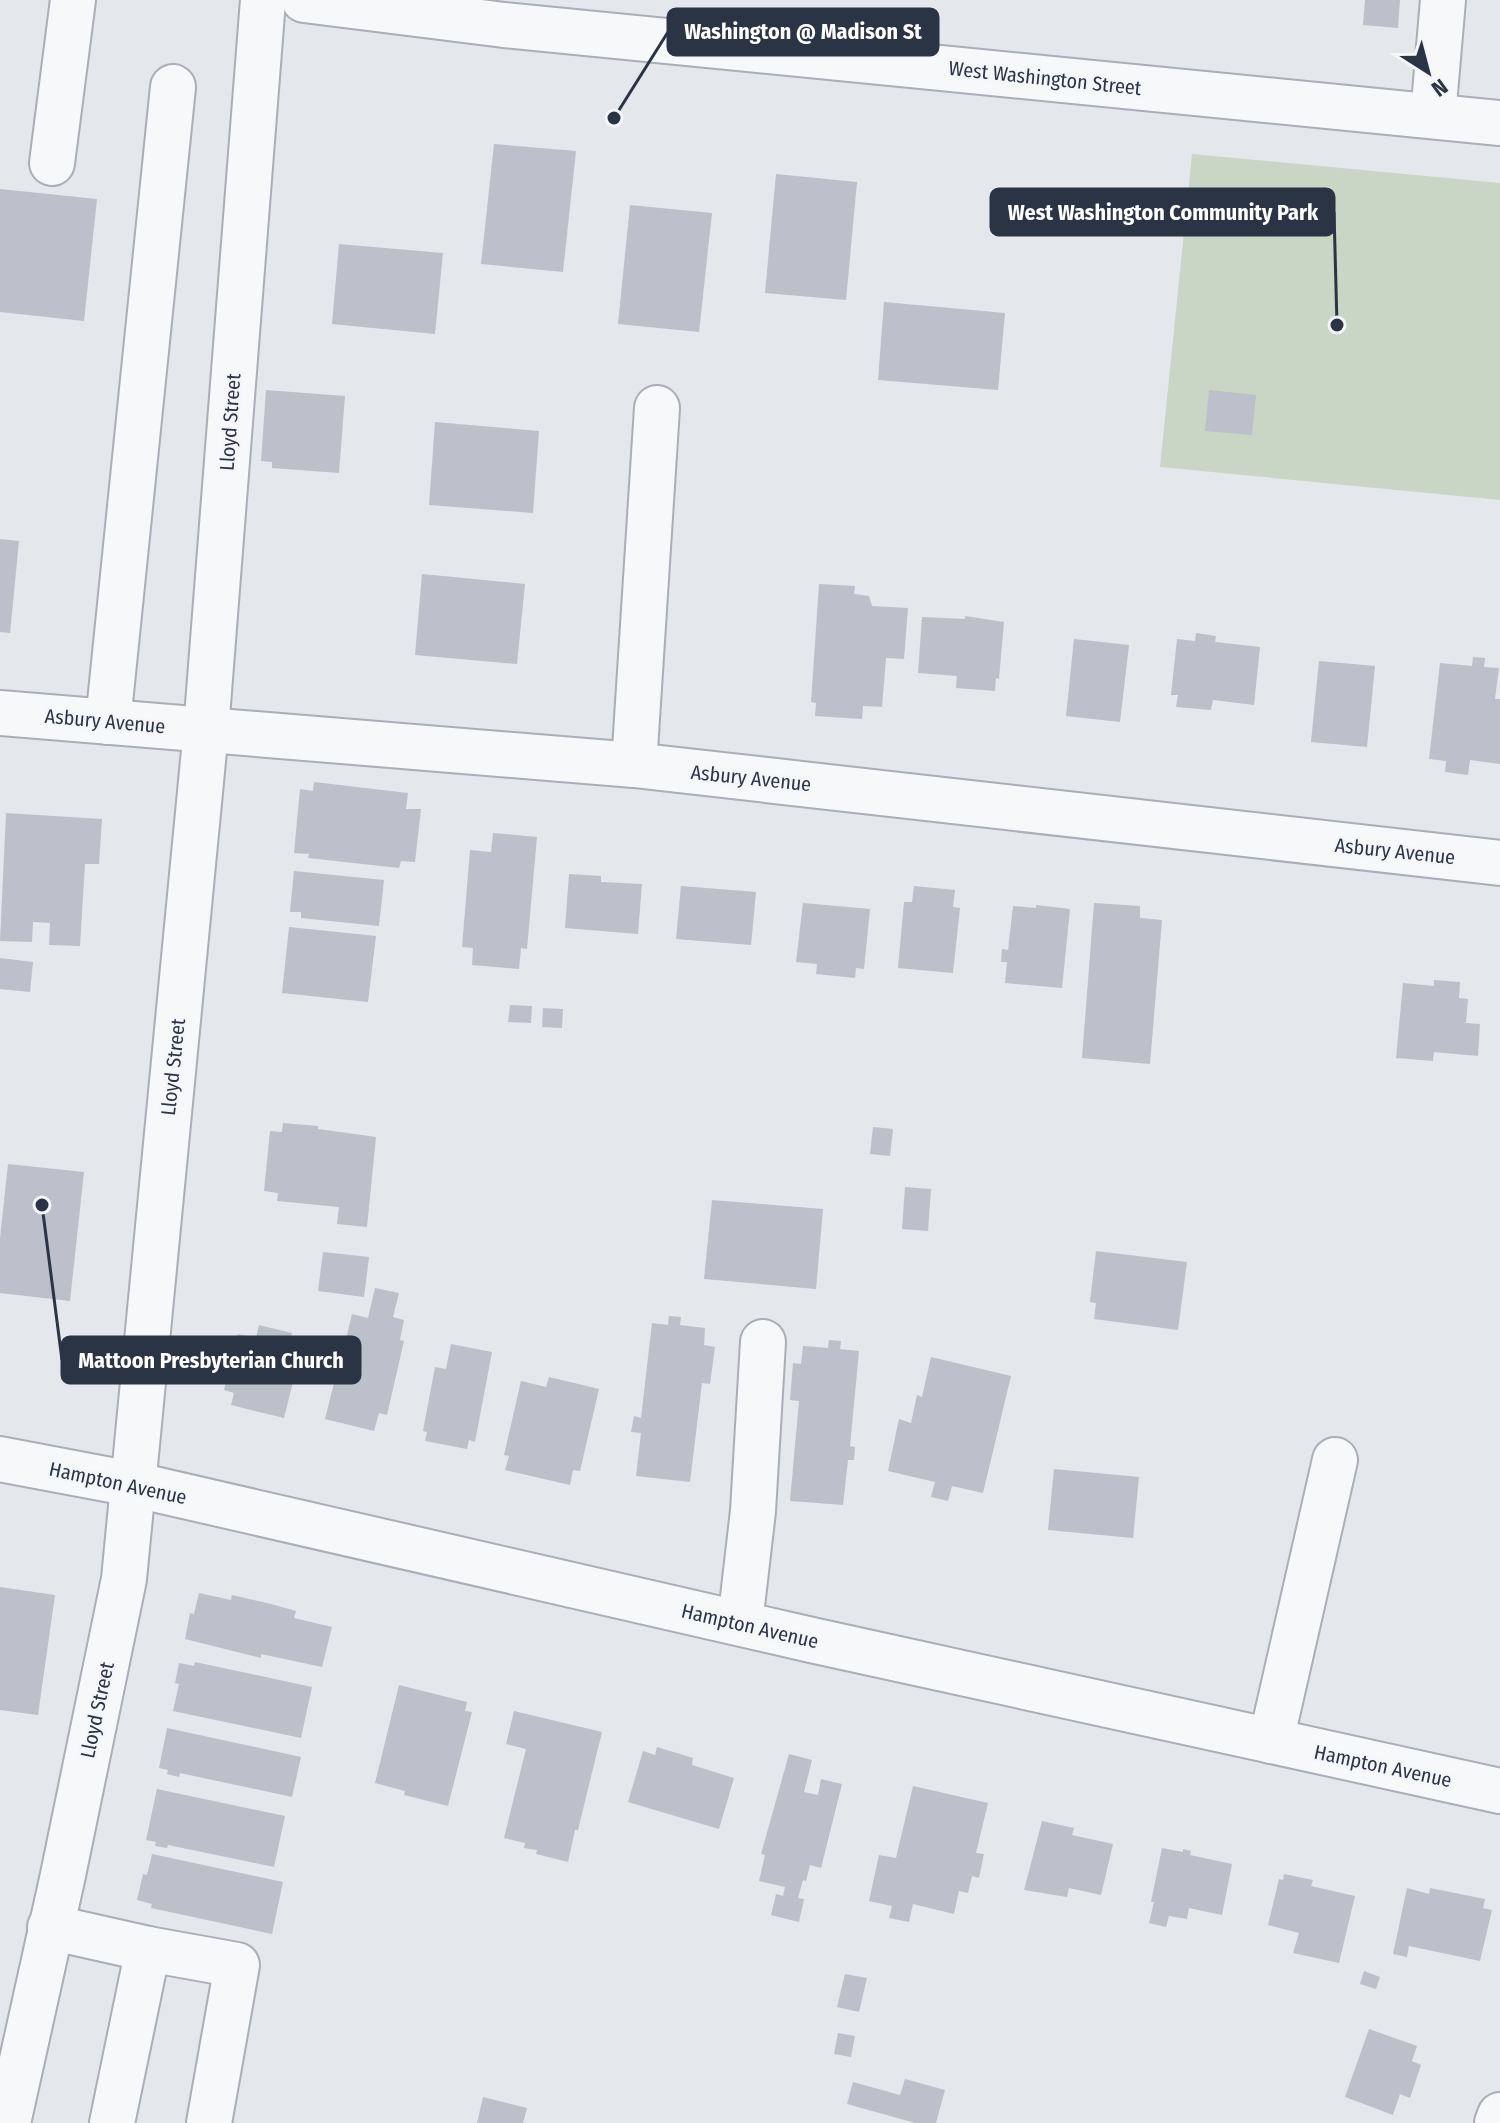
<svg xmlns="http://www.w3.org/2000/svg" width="1500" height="2123" viewBox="0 0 1500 2123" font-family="'Fira Sans Condensed',sans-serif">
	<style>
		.green { fill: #c9d6c5 }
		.building { fill: #bbc0ca }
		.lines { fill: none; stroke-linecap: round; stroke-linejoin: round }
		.minor-casing { stroke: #a9aeb7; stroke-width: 48 }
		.minor { stroke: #f7f8fa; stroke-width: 44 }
		.labels { text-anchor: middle; stroke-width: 6; stroke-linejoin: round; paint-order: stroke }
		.street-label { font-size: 20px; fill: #2b3445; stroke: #f4f6f9 }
		.leader { fill: none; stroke: #2b3445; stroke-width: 3 }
		.callout-dot { fill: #2b3445; stroke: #f4f6f9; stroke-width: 3 }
		.callout { fill: #2b3445; stroke: #2b3445; stroke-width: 3 }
		.callout-label { font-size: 22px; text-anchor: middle; font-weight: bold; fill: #fff }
	</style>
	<rect width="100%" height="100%" fill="#e4e7ec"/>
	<polygon class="green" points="1192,154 1500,183 1500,500 1160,467"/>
	<g class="building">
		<polygon points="1365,0 1400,0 1398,28 1363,25"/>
		<polygon points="494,144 576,151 563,272 481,264"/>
		<polygon points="776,174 857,182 846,300 765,293"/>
		<polygon points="0,189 97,199 84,321 0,312"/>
		<polygon points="630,205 712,213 699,332 618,324"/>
		<polygon points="339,244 443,253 435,334 332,324"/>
		<polygon points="884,302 1005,313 998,390 878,380"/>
		<polygon points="266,390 345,396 339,473 272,468 272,462 261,461"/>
		<polygon points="1209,390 1256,395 1252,435 1205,431"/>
		<polygon points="435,422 539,431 533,513 429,505"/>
		<polygon points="0,539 19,541 10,633 0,632"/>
		<polygon points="422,574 525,584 517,664 415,655"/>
		<polygon points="819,584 855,586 854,594 869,596 872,606 908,608 904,659 886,658 882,707 863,706 862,719 815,716 816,703 811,702"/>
		<polygon points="965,616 1004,622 999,679 996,678 995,691 956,688 957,676 918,673 922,617 965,619"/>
		<polygon points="1196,633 1216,636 1215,642 1260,647 1254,705 1213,700 1211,710 1176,707 1178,695 1171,695 1177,639 1195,641"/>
		<polygon points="1074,639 1129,645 1120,722 1066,716"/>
		<polygon points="1473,657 1485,658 1484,667 1499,668 1495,699 1500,699 1500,764 1470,760 1468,775 1445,772 1446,761 1429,759 1440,663 1472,666"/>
		<polygon points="1319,661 1375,666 1367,747 1311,742"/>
		<polygon points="314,782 408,793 406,809 421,809 415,862 401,861 399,868 308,858 309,854 294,853 300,789 313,791"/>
		<polygon points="6,813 102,819 99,864 85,864 80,946 49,945 50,923 33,922 32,942 0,941"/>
		<polygon points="493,833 537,837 527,949 521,948 519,969 472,965 473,948 462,947 470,850 491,852"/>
		<polygon points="294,871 384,880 379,926 301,918 301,912 290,912"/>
		<polygon points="569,874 601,876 601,882 642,884 638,934 565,928"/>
		<polygon points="681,886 756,892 751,945 676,939"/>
		<polygon points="914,886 955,890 953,907 960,908 953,973 898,968 904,902 912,902"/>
		<polygon points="803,903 870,909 864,969 856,968 855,978 816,974 817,964 796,962"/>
		<polygon points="1094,903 1140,906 1140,918 1162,920 1150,1064 1082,1058"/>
		<polygon points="1036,905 1070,909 1062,988 1005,983 1007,962 1001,962 1002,949 1008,950 1013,906 1036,908"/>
		<polygon points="289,927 376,936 368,1002 282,993"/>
		<polygon points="0,958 33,962 30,992 0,989"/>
		<polygon points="1434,980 1460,982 1459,998 1468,999 1466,1023 1480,1024 1478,1056 1434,1052 1433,1061 1396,1058 1403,983 1434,986"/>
		<polygon points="510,1005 532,1006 531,1023 508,1022"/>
		<polygon points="543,1008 563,1009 562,1028 542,1027"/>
		<polygon points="283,1123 318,1126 318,1129 376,1137 367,1227 337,1224 339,1207 277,1201 278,1193 264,1191 270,1131 282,1132"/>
		<polygon points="873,1127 893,1129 890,1156 870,1154"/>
		<polygon points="8,1164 84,1172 70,1301 0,1293 0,1238"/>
		<polygon points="905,1187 931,1189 928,1231 902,1229"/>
		<polygon points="712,1200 823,1209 816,1289 704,1279"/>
		<polygon points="1096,1251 1187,1262 1178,1330 1094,1319 1096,1303 1090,1302"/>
		<polygon points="323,1252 369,1257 364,1297 318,1291"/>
		<polygon points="375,1288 399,1293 393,1317 404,1320 400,1340 404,1341 387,1415 379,1413 374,1431 325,1419 335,1379 327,1377 336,1341 345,1343 352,1314 368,1318"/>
		<polygon points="669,1316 681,1317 680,1325 705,1328 704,1345 715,1347 710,1384 702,1383 690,1482 636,1476 641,1433 631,1432 634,1416 641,1418 652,1323 668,1325"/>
		<polygon points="259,1325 292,1333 289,1343 302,1346 284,1418 231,1405 234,1393 224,1390 238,1334 256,1338"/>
		<polygon points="829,1340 841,1341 840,1349 859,1351 850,1446 855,1447 854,1460 848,1460 843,1505 790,1501 799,1401 790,1400 793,1363 801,1364 803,1346 828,1348"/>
		<polygon points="451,1344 492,1352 475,1442 469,1440 467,1449 425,1441 427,1432 423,1431 435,1367 446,1369"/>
		<polygon points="931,1357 1011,1376 983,1493 952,1486 948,1501 931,1497 935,1482 888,1471 899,1419 911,1423 917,1395 922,1397"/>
		<polygon points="549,1377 599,1389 580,1471 573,1470 570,1485 505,1470 509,1456 504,1455 521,1381 546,1387"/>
		<polygon points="1054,1469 1139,1477 1133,1538 1048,1530"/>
		<polygon points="0,1587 55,1595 38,1715 0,1710"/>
		<polygon points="199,1593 231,1600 232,1595 271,1604 296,1611 294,1618 332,1627 322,1667 261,1654 261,1658 185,1639 190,1613 194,1614"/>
		<polygon points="195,1662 312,1687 301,1738 173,1711 179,1684 175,1683 179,1663 194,1666"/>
		<polygon points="399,1685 467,1702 465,1711 472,1712 448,1806 404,1795 405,1791 375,1783"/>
		<polygon points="514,1711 602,1732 578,1830 575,1830 568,1862 536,1854 537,1850 524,1848 525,1843 504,1838 526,1749 506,1744"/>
		<polygon points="167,1728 301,1757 292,1797 180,1773 179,1777 167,1774 168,1770 159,1768"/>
		<polygon points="657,1747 693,1758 692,1765 734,1778 719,1829 628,1802 643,1751 655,1755"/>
		<polygon points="789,1754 812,1760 804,1792 818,1795 821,1779 842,1784 821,1868 810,1865 806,1881 803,1880 798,1898 804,1899 799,1922 771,1915 776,1894 783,1896 785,1887 759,1881 765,1855 761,1854"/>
		<polygon points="913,1786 988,1803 976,1853 984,1854 979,1878 972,1876 968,1893 959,1891 954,1914 913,1904 909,1922 889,1918 892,1906 869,1901 879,1855 896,1858"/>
		<polygon points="157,1789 285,1816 274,1867 168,1845 167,1848 155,1846 156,1842 146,1840"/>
		<polygon points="1042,1821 1074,1828 1072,1835 1113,1844 1101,1895 1069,1888 1067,1897 1024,1890"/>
		<polygon points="1162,1848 1183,1852 1183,1849 1191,1851 1190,1855 1232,1864 1222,1915 1189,1908 1187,1919 1169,1916 1166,1927 1149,1923 1154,1902 1151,1902"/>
		<polygon points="152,1854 283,1882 272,1934 151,1908 152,1904 137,1900 143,1874 147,1875"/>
		<polygon points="1284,1874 1313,1880 1311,1886 1355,1896 1339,1963 1293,1953 1299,1933 1268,1925 1279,1879 1283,1880"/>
		<polygon points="1407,1888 1429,1894 1430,1888 1485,1899 1483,1908 1492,1910 1480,1961 1409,1946 1407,1957 1393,1954"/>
		<polygon points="1364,1971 1380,1977 1376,1989 1360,1984"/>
		<polygon points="845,1974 867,1978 859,2012 837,2007"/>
		<polygon points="1369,2029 1417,2046 1412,2061 1421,2065 1410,2098 1400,2094 1393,2115 1345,2097"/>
		<polygon points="838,2033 855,2036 851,2057 834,2054"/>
		<polygon points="905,2079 945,2090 936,2123 915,2123 847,2104 853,2082 900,2095"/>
		<polygon points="483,2097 527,2108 523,2123 477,2123"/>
	</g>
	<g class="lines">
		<g class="minor-casing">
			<g id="minor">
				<polyline points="304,0 504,25 1500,123"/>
				<polyline points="1433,116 1443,0"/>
				<polyline points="52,163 73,0"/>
				<polyline points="0,713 634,765 1500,863"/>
				<polyline points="108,722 173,87"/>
				<polyline points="634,765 657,408"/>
				<polyline points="0,1459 132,1484 816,1641 1500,1791"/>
				<polyline points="740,1623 753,1511 763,1342"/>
				<polyline points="1271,1741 1335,1460"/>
				<polyline points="50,1927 148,1949"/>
				<polyline points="8,2123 63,1875 124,1579 206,730 263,0"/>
				<polyline points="112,2123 148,1949 237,1965 209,2123"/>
				<polyline points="1497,2123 1500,2115"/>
			</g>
		</g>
		<use href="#minor" class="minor"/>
	</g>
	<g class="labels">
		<g class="street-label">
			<text transform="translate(1045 78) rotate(6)" y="7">West Washington Street</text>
			<text transform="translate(230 422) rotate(-86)" y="7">Lloyd Street</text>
			<text transform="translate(105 721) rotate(5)" y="7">Asbury Avenue</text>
			<text transform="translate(751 778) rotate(6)" y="7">Asbury Avenue</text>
			<text transform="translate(1395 851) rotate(6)" y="7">Asbury Avenue</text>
			<text transform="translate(173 1067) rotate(-84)" y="7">Lloyd Street</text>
			<text transform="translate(118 1483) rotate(12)" y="7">Hampton Avenue</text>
			<text transform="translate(750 1626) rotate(13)" y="7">Hampton Avenue</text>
			<text transform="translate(97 1710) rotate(-78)" y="7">Lloyd Street</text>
			<text transform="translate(1383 1766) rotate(12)" y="7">Hampton Avenue</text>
		</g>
	</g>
	<path class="leader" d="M614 118L668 32M1337 325L1334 212M42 1205L62 1360"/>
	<g class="callout-dot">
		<circle cx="614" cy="118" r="8"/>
		<circle cx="1337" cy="325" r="8"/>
		<circle cx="42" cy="1205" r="8"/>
	</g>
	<g class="callout">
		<rect x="668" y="9" width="270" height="46" rx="8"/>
		<rect x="991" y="189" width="343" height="46" rx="8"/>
		<rect x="62" y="1337" width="298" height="46" rx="8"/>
	</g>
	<g class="callout-label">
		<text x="803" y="39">Washington @ Madison St</text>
		<text x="1163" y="220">West Washington Community Park</text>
		<text x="211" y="1368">Mattoon Presbyterian Church</text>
	</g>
	<g transform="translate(1428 72) rotate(144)" stroke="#f4f6f9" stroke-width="6" paint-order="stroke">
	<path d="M0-6L14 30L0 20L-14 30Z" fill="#2b3445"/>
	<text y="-12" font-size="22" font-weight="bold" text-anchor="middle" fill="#2b3445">N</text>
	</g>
</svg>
